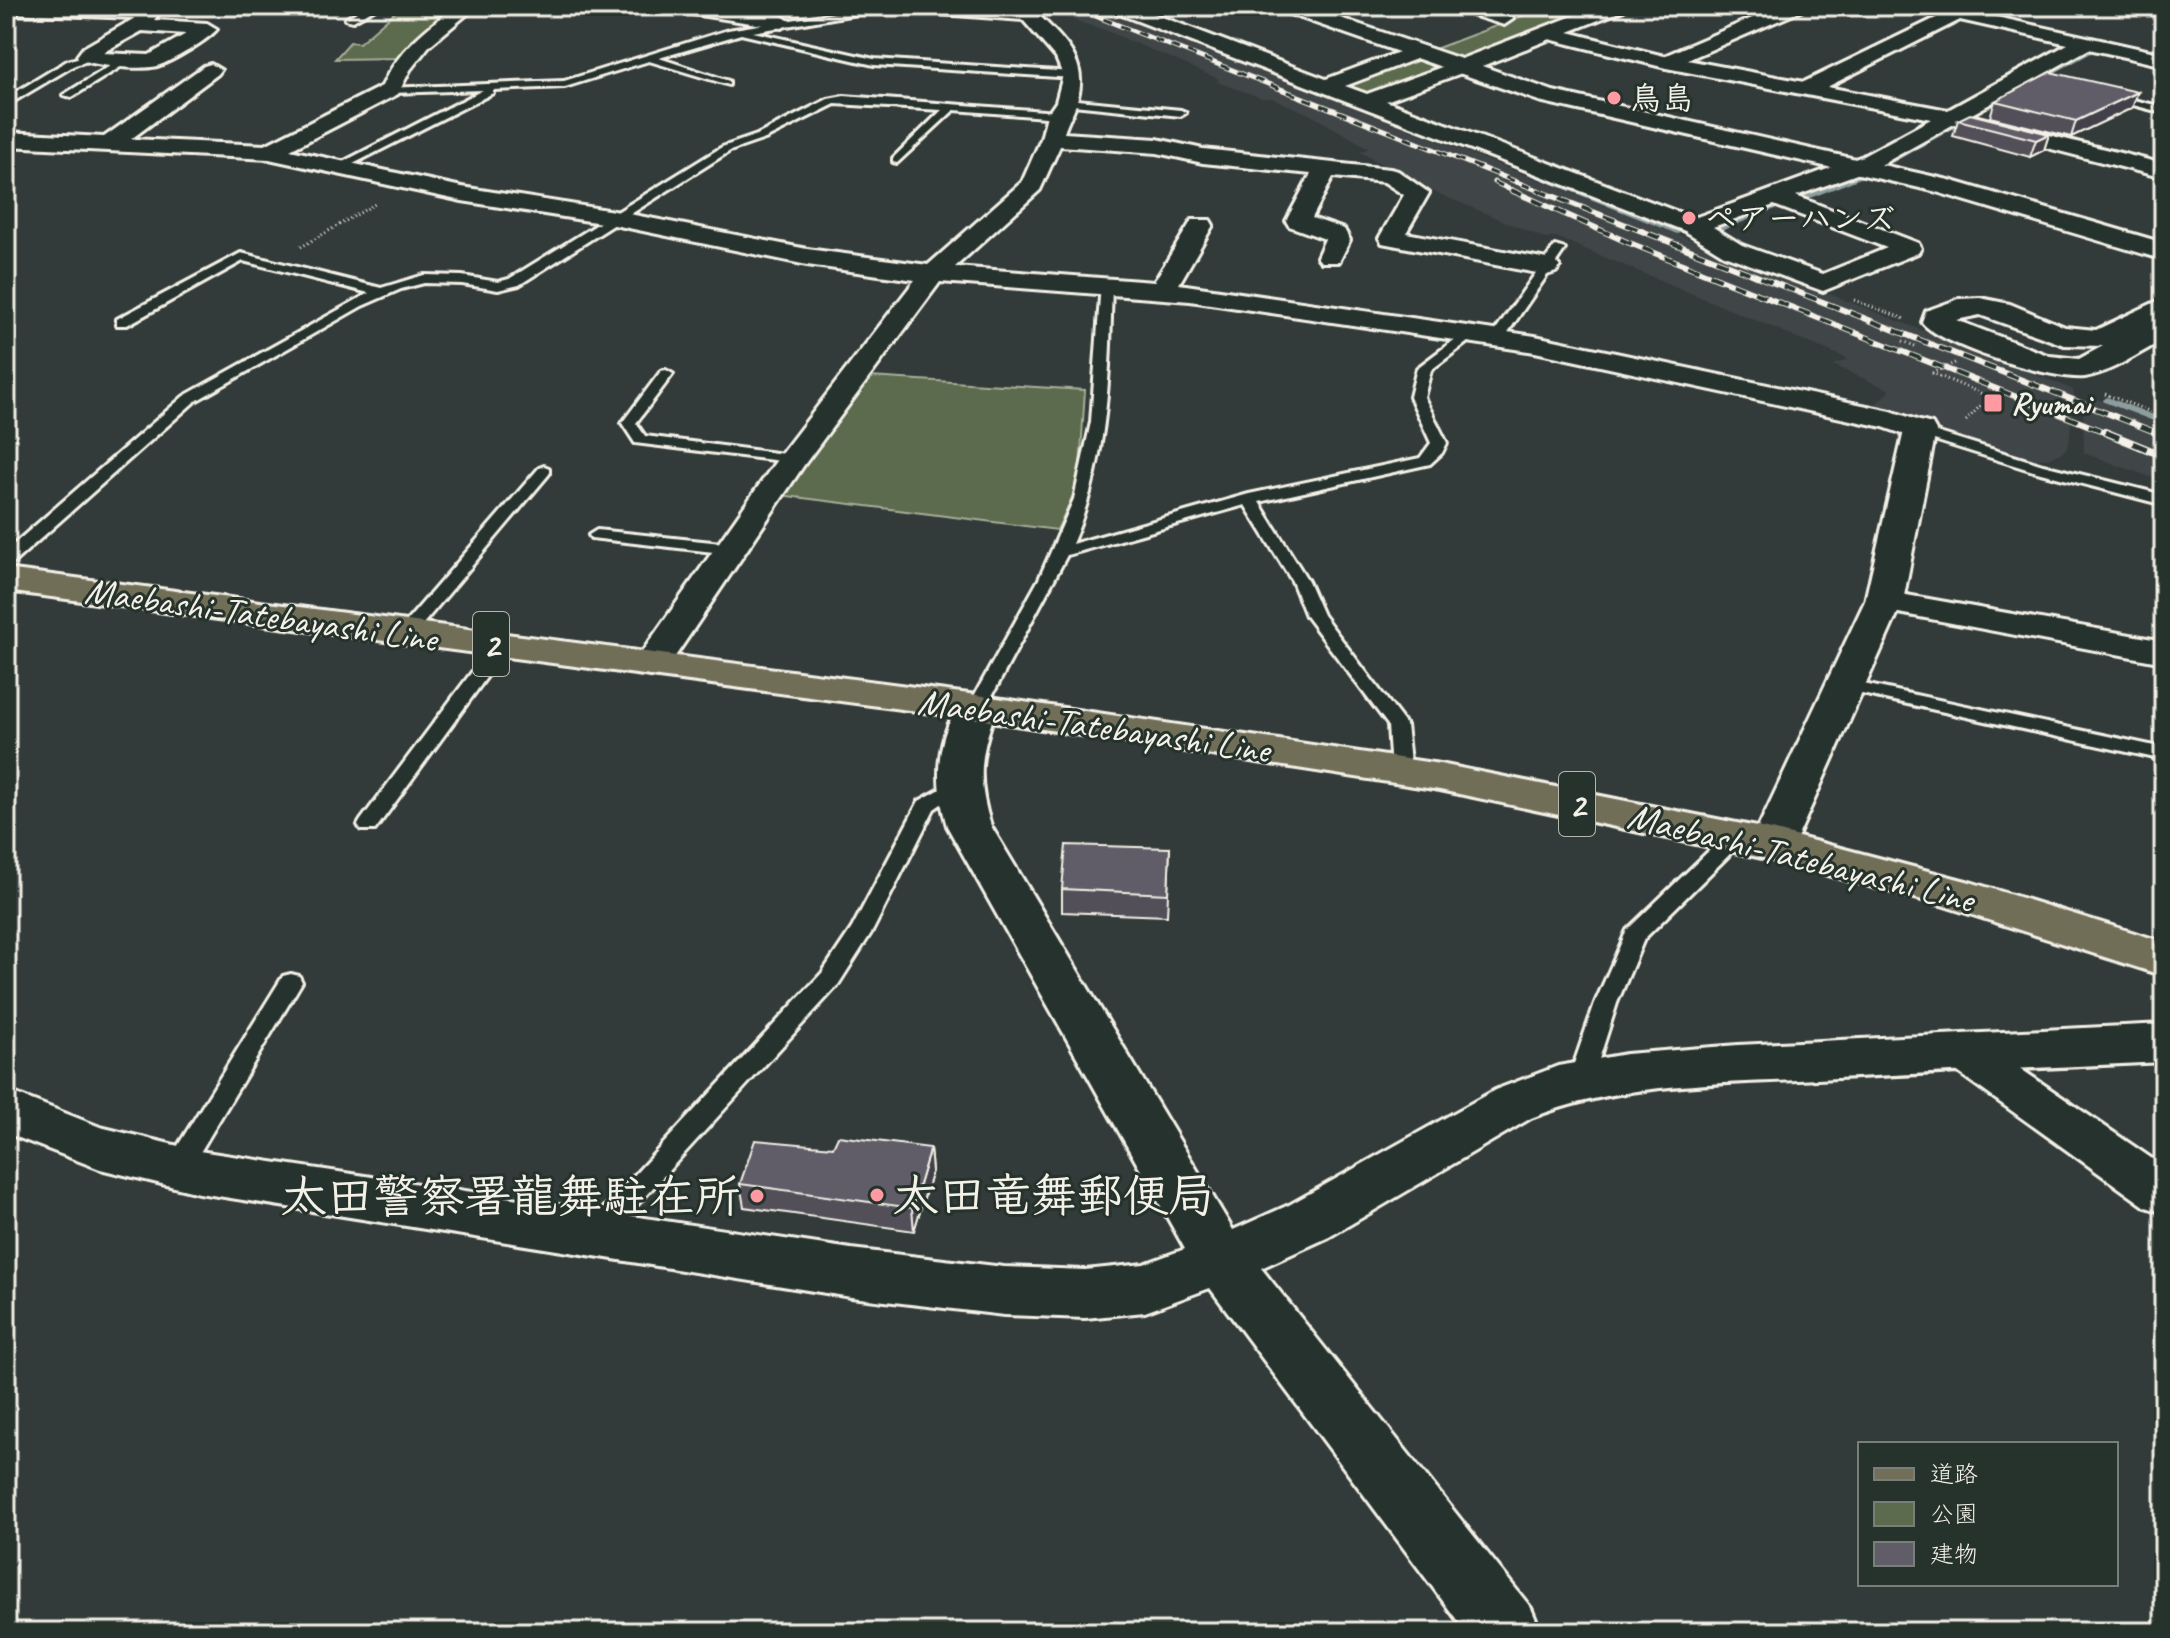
<svg xmlns="http://www.w3.org/2000/svg" width="2170" height="1638" viewBox="0 0 2170 1638" font-family="Caveat,'Klee One',sans-serif">
	<style>
		.built { fill: #404547 }
		.green { fill: #5c6b4d; stroke: #a8ae9a; stroke-width: 2 }
		.lines { fill: none; stroke-linecap: round; stroke-linejoin: round }
		.stream { fill: #8d9e9f; fill-rule: evenodd }
		.service-casing { stroke: #f4f1e8; stroke-width: 6 }
		.minor-casing { stroke: #f4f1e8; stroke-width: 6 }
		.tertiary-casing { stroke: #f4f1e8; stroke-width: 6 }
		.primary-casing { stroke: #f4f1e8; stroke-width: 6 }
		.path { stroke: #f4f1e8; stroke-width: 3; stroke-dasharray: 1 3; stroke-linecap: butt }
		.service { fill: #26332d; fill-rule: evenodd }
		.minor { fill: #26332d; fill-rule: evenodd }
		.tertiary { fill: #26332d; fill-rule: evenodd }
		.primary { fill: #716e59; fill-rule: evenodd }
		.rail-far2-casing { stroke: #f4f1e8; stroke-width: 5 }
		.rail-far1-casing { stroke: #f4f1e8; stroke-width: 6 }
		.rail-casing { stroke: #f4f1e8; stroke-width: 8 }
		.rail-far2 { stroke: #26332d; stroke-width: 3; stroke-dasharray: 9; stroke-linecap: butt }
		.rail-far1 { stroke: #26332d; stroke-width: 4; stroke-dasharray: 12; stroke-linecap: butt }
		.rail { stroke: #26332d; stroke-width: 5; stroke-dasharray: 15; stroke-linecap: butt }
		.path-bridge { stroke: #f4f1e8; stroke-width: 3; stroke-dasharray: 1 3; stroke-linecap: butt }
		.wall { fill: #535059; stroke: #f4f1e8; stroke-width: 2 }
		.shaded-wall { fill: #434149; stroke: #f4f1e8; stroke-width: 2 }
		.building { fill: #605d68; stroke: #f4f1e8; stroke-width: 2 }
		.poi-dot { fill: #ff9aa2; stroke: #26332d; stroke-width: 3 }
		.labels { text-anchor: middle; stroke-width: 6; stroke-linejoin: round; paint-order: stroke }
		.far-poi-label { font-size: 32px; font-weight: bold; fill: #f4f1e8; stroke: #26332d; text-anchor: start }
		.shield { fill: #26332d; stroke: #b6b8b0; stroke-width: 2 }
		.shield-label { font-size: 36px; font-weight: bold; fill: #f4f1e8 }
		.street-label { font-size: 38px; fill: #f4f1e8; stroke: #26332d }
		.near-poi-label { font-size: 46px; font-weight: bold; fill: #f4f1e8; stroke: #26332d; text-anchor: start }
	</style>
	<rect width="100%" height="100%" fill="#323b39"/>
	<filter id="ink" filterUnits="userSpaceOnUse"><feTurbulence type="fractalNoise" baseFrequency=".0125" numOctaves="2"/><feDisplacementMap in="SourceGraphic" scale="16" xChannelSelector="R" yChannelSelector="G"/><feConvolveMatrix kernelMatrix="1 2 1 2 8 2 1 2 1" color-interpolation-filters="sRGB"/></filter>
	<g filter="url(#ink)">
		<g class="built">
			<polygon points="1030,6 1093,6 1107,11 2072,389 2074,394 2069,445 2062,453 2049,458 2025,460 1923,423 1870,410 1890,390 1833,365 1848,359 1556,237 1546,239 1418,185 1360,152 1369,148 1311,115 1272,98 1262,98 1217,82 1219,79 1107,31"/>
			<polygon points="2090,396 2164,424 2164,482 2084,453 2083,413"/>
		</g>
		<g class="green">
			<polygon points="402,6 462,6 401,58 335,59 350,42 359,43"/>
			<polygon points="1549,6 1607,6 1470,60 1435,49"/>
			<polygon points="1410,58 1443,70 1364,95 1342,87 1343,83"/>
			<polygon points="869,377 1085,390 1079,483 1057,530 779,495"/>
		</g>
		<g class="lines">
			<g class="stream">
				<polygon points="1094,6 1102,6 1128,16 1123,17"/>
				<polygon points="2093,48 2095,51 2047,77 2042,76"/>
				<polygon points="2006,95 2011,96 1974,116 1969,115"/>
				<polygon points="1955,124 1960,125 1892,163 1887,162"/>
				<polygon points="1437,134 1683,230 1684,232 1677,234 1435,137 1434,136"/>
				<polygon points="1861,174 1864,176 1863,177 1803,201 1796,199"/>
				<polygon points="1776,204 1783,206 1718,232 1711,230"/>
				<polygon points="2107,397 2164,419 2164,425 2104,402 2103,400"/>
			</g>
			<g class="service-casing">
				<g id="service">
					<polygon points="367,6 379,6 353,21 345,19"/>
					<polygon points="879,6 901,6 753,32 874,59 1073,72 1078,75 1073,78 874,65 741,34 659,58 729,81 729,85 649,61 565,87 493,90 493,93 345,168 335,166 483,90 391,93 387,92 387,88 564,81 728,30"/>
					<polygon points="90,54 94,59 75,65 6,106 6,98 67,61"/>
					<polygon points="123,58 127,59 127,63 72,97 63,95"/>
					<polygon points="2106,94 2164,107 2164,113 2106,98"/>
					<polygon points="844,96 1058,112 1063,115 1058,118 954,110 897,163 893,162 893,158 942,110 835,104 765,139 730,151 519,285 498,290 462,284 424,283 401,289 362,306 194,402 12,564 6,565 6,551 184,396 369,293 243,261 127,325 117,325 117,319 241,253 381,288 424,275 462,276 498,282 509,279 722,147 757,135 828,99"/>
					<polygon points="1067,99 1181,110 1186,113 1181,116 1063,104 1062,102"/>
					<polygon points="1555,246 1565,249 1502,341 1492,341 1490,338"/>
					<path d="M1101,283L1112,286C1109,377 1109,458 1072,544L1249,494L1420,458L1431,443L1410,397L1417,368L1465,332L1477,335L1431,370L1424,397L1447,443L1442,453L1430,464L1259,502L1308,581L1323,615L1406,725L1411,771L1408,775L1401,777L1391,771L1388,725L1306,616L1292,581L1245,505L1067,555L986,707L977,713L968,707L1039,579L1074,499L1091,422Z"/>
					<polygon points="666,370 673,374 636,423 645,436 792,455 797,457 797,463 635,443 622,423 661,371"/>
					<polygon points="1920,427 2043,465 2164,495 2164,505 2033,471 1915,434 1913,431"/>
					<polygon points="544,466 549,468 549,474 412,637 400,637 397,633 400,629 539,468"/>
					<polygon points="597,530 731,544 739,549 731,554 591,538 589,535"/>
					<polygon points="501,640 510,645 375,830 361,830 358,825 361,820 495,641"/>
					<polygon points="1845,680 2164,748 2164,760 1839,689 1836,685"/>
					<polygon points="957,780 967,786 934,809 873,930 838,985 606,1239 597,1242 588,1239 584,1232 588,1225 822,973 852,928 919,801"/>
					<polygon points="1731,829 1741,836 1729,855 1644,939 1617,1003 1592,1081 1588,1087 1580,1090 1572,1087 1568,1081 1595,1003 1627,930 1715,845 1724,831"/>
					<polygon points="291,974 299,976 302,982 187,1174 178,1177 169,1174 166,1167 169,1160 283,976"/>
				</g>
			</g>
			<g class="minor-casing">
				<g id="minor">
					<path d="M6,6L150,7L159,13L154,20L207,23L217,29C208,40 171,62 157,66C142,70 87,67 77,56L83,48L135,18L6,13ZM142,31L186,34L149,55L102,53Z"/>
					<path d="M456,6H477L429,46L410,70L398,94L290,150L462,187L614,211L807,249L928,265L1022,182L1041,139L1047,115L1056,102L1063,75L1056,58L1023,20L914,12L905,6H1030C1056,34 1089,56 1078,97C1075,110 1068,120 1064,133L1157,139L1203,149L1390,169L1398,171L1429,193L1406,233L1547,259L1556,262L1560,267L1556,272L1547,275L1382,243L1379,238L1404,195L1384,182L1333,177L1312,218L1344,229L1350,240L1339,262H1321L1317,257L1325,239L1289,226L1286,221L1311,174L1203,163L1157,153L1060,146L1040,190L955,267L1154,282L1192,220H1210L1213,225L1179,284L1535,336L1891,411L1931,425L1935,431L1931,437L1920,440L1883,427L1535,352L1190,301L940,282L804,465L664,673L651,676L638,673L633,665L781,454L915,280L807,265L614,225L462,201L269,159L6,146V132L104,137L204,66L211,64L221,70L218,74L131,139L265,145L382,86C398,50 426,29 456,6Z"/>
					<polygon points="671,6 716,6 782,16 791,22 782,28 680,12"/>
					<path d="M1107,6H1133L1326,79L1410,48H1424L1427,52L1424,56L1345,86L1367,94L1453,63H1467L1470,67L1467,71L1386,101L1694,218L1863,156L1931,119L1666,68L1541,37L1538,33L1541,29L1548,27L1664,56L1780,6H1805L1803,10L1687,60L1804,82L1940,16L1915,10L1913,6H1947L2164,54V66L2089,49L1970,115L2164,164V178L1954,124L1879,166L1796,196L1918,243L1921,248L1918,253L1823,291L1724,255L1685,231L1109,10ZM1960,20L2068,44L1948,110L1827,87ZM1774,205L1887,248L1823,274L1742,245L1713,227Z"/>
					<polygon points="1453,6 1481,6 1511,15 1513,19 1504,25 1455,10"/>
					<polygon points="1884,591 2164,641 2164,663 1872,608 1867,601 1872,594"/>
					<polygon points="1964,1036 1980,1041 2164,1167 2164,1213 2146,1207 1948,1065 1941,1053 1948,1041"/>
				</g>
			</g>
			<g class="tertiary-casing">
				<g id="tertiary">
					<polygon points="1275,6 1305,6 1461,59 1599,6 1627,6 1624,10 1482,66 1553,91 1949,180 2164,243 2164,260 1933,191 1539,101 1278,10"/>
					<path d="M1980,298L2010,304L2065,327L2096,330L2164,298V340C2140,352 2111,373 2085,377C2055,381 1938,345 1922,322L1926,311L1959,299ZM1980,315L2064,345L2103,346L2079,359L2050,356L1956,320Z"/>
					<polygon points="1920,421 1932,424 1936,431 1903,601 1794,845 1788,855 1772,860 1756,855 1750,845 1865,601 1904,431 1908,424"/>
					<path d="M977,695L991,698L997,707C980,753 976,778 991,826L1233,1230L1289,1205L1495,1090L1558,1066L1626,1054L1738,1045L2164,1024V1062C2049,1067 1934,1073 1818,1079C1723,1084 1621,1082 1531,1118L1329,1237L1261,1268L1531,1608L1541,1632H1466L1210,1288L1145,1312L1085,1318L1004,1315L851,1297L199,1193L100,1169L6,1133V1090L100,1127L199,1151L851,1249L1004,1267L1085,1270L1144,1264L1185,1249L947,826C934,782 935,738 963,698Z"/>
				</g>
			</g>
			<g class="primary-casing">
				<polygon id="primary" points="6,569 977,695 1440,764 1772,830 1970,882 2164,942 2164,976 1941,905 1772,860 1440,790 977,719 6,591"/>
			</g>
			<g class="path">
				<polyline points="301,247 375,204"/>
				<polyline points="1854,300 1905,319"/>
				<polyline points="1903,341 1917,347"/>
				<polyline points="1932,373 1985,395"/>
				<polyline points="2105,394 2164,417"/>
				<polyline points="1966,421 1982,404"/>
			</g>
			<use href="#service" class="service"/>
			<use href="#minor" class="minor"/>
			<use href="#tertiary" class="tertiary"/>
			<use href="#primary" class="primary"/>
			<g class="rail-far2-casing">
				<g id="rail-far2">
					<polyline points="1070,6 1542,192"/>
					<polyline points="1494,182 1515,192"/>
				</g>
			</g>
			<g class="rail-far1-casing">
				<g id="rail-far1">
					<polyline points="1511,190 1627,242 2110,434"/>
					<polyline points="1537,190 2160,434"/>
				</g>
			</g>
			<g class="rail-casing">
				<g id="rail">
					<polyline points="2105,432 2164,456"/>
					<polyline points="2155,432 2164,436"/>
				</g>
			</g>
			<use href="#rail-far2" class="rail-far2"/>
			<use href="#rail-far1" class="rail-far1"/>
			<use href="#rail" class="rail"/>
			<polyline class="path-bridge" points="1932,373 1957,362"/>
		</g>
		<g class="wall">
			<polygon points="1995,101 2132,108 2071,137 1990,117"/>
			<polygon points="1958,120 2049,134 2044,150 2030,157 1953,136"/>
			<polygon points="1170,848 1167,916 1062,912 1062,889"/>
			<polygon points="833,1147 930,1148 932,1171 914,1231 744,1207 740,1184"/>
		</g>
		<g class="shaded-wall">
			<polygon points="2138,92 2132,108 2071,137 2076,121"/>
			<polygon points="2049,134 2044,150 2030,157 2036,140"/>
			<polygon points="930,1148 932,1171 914,1231 912,1208"/>
		</g>
		<g class="building">
			<polygon points="2050,72 2138,92 2076,121 1995,101"/>
			<polygon points="1970,114 2049,134 2036,140 1958,120"/>
			<polygon points="1066,845 1170,848 1168,894 1062,889"/>
			<polygon points="838,1136 930,1148 912,1208 740,1184 755,1140 833,1147"/>
		</g>
	</g>
	<g class="poi-dot">
		<circle cx="1614" cy="98" r="8"/>
		<circle cx="1689" cy="218" r="8"/>
		<rect x="1983" y="393" width="20" height="20" rx="4"/>
		<circle cx="877" cy="1195" r="8"/>
		<circle cx="757" cy="1196" r="8"/>
	</g>
	<g class="labels">
		<g class="far-poi-label">
			<text x="1630" y="109">鳥島</text>
			<text x="1705" y="229">ペアーハンズ</text>
			<text x="2011" y="414">Ryumai</text>
		</g>
		<g class="shield">
			<rect x="473" y="612" width="36" height="64" rx="6"/>
			<rect x="1559" y="772" width="36" height="64" rx="6"/>
		</g>
		<g class="shield-label">
			<text x="491" y="657">2</text>
			<text x="1577" y="817">2</text>
		</g>
		<g class="street-label">
			<text transform="translate(261 614) rotate(8)" y="13">Maebashi-Tatebayashi Line</text>
			<text transform="translate(1094 725) rotate(8)" y="13">Maebashi-Tatebayashi Line</text>
			<text transform="translate(1801 857) rotate(14)" y="13">Maebashi-Tatebayashi Line</text>
		</g>
		<g class="near-poi-label">
			<text x="893" y="1211">太田竜舞郵便局</text>
			<text x="741" y="1212" text-anchor="end">太田警察署龍舞駐在所</text>
		</g>
	</g>
	<rect width="2170" height="1638" fill="none" stroke="#26332d" stroke-width="32"/>
	<rect x="16" y="16" width="2138" height="1606" fill="none" stroke="#f4f1e8" stroke-width="3" filter="url(#ink)"/>
	<rect x="1858" y="1442" width="260" height="144" fill="#26332d" stroke="#787f78" stroke-width="2"/>
	<rect x="1874" y="1468" width="40" height="12" fill="#716e59" stroke="#787f78" stroke-width="2"/>
	<text x="1930" y="1482" font-size="24" fill="#f4f1e8">道路</text>
	<rect x="1874" y="1502" width="40" height="24" fill="#5c6b4d" stroke="#787f78" stroke-width="2"/>
	<text x="1930" y="1522" font-size="24" fill="#f4f1e8">公園</text>
	<rect x="1874" y="1542" width="40" height="24" fill="#605d68" stroke="#787f78" stroke-width="2"/>
	<text x="1930" y="1562" font-size="24" fill="#f4f1e8">建物</text>
</svg>
